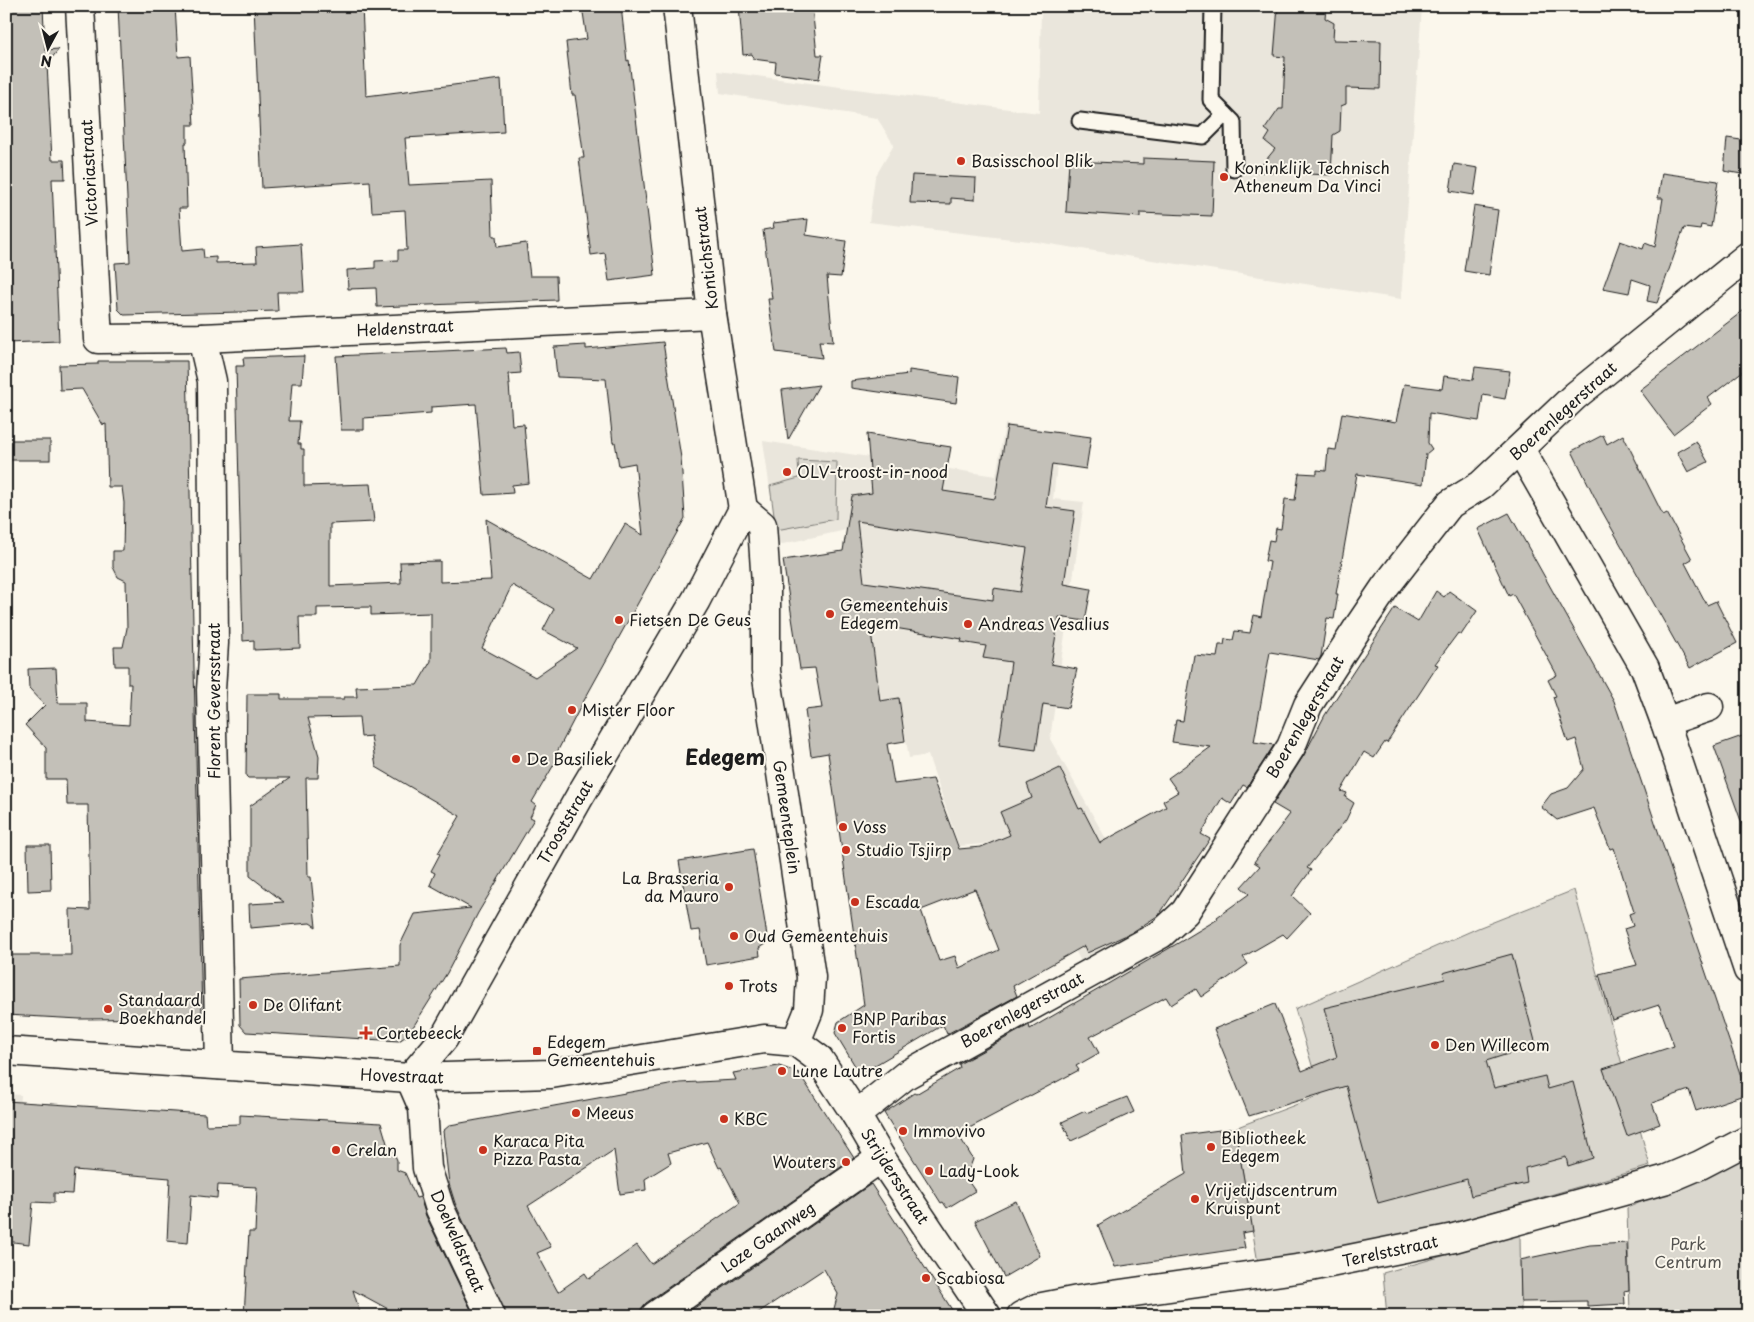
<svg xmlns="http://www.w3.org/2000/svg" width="1754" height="1322" viewBox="0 0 1754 1322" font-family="'Playpen Sans',sans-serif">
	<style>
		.built { fill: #eae6dc }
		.green { fill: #dad7ce; stroke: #7b7a75 }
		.building { fill: #c3c0b8; stroke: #1c1c1c; fill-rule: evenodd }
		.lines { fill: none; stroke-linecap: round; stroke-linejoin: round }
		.service-casing { stroke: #1c1c1c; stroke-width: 19 }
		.minor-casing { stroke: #1c1c1c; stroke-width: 31 }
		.tertiary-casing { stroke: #1c1c1c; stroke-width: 31 }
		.service { stroke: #fbf7ec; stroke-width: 15 }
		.minor { stroke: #fbf7ec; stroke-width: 28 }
		.tertiary { stroke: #fbf7ec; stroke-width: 28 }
		.poi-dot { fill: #c8321e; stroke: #fbf7ec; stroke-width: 2 }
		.labels { text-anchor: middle; stroke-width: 4; stroke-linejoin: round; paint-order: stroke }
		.poi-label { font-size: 16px; fill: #1c1c1c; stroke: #fbf7ec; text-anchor: start }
		.street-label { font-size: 16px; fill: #1c1c1c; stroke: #fbf7ec }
		.park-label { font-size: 16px; fill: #555451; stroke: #fbf7ec }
		.district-label { font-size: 21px; font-weight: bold; fill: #1c1c1c; stroke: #fbf7ec }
	</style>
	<rect width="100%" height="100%" fill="#fbf7ec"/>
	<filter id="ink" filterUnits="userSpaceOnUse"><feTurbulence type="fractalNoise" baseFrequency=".02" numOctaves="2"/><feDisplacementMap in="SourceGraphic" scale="10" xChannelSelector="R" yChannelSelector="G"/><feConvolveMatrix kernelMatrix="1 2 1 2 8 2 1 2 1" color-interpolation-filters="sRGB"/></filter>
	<g filter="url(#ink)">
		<g class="built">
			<polygon points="1041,6 1422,6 1401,299 1037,242 869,222 875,177 894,145 877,118 720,93 718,71 1039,113"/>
			<polygon points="1005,424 1061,432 1053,499 1084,502 1050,739 1119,862 1158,913 1127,938 1082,964 1043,885 1001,839 983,844 959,846 928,755 909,758 899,698 880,701 860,549 855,528 778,545 763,441 996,476"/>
			<polygon points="6,1094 21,1095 7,1316 6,1316"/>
		</g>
		<g class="green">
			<polygon points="798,460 837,462 836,519 776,530 770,486 799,478"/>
			<polygon points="1574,890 1650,1166 1385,1243 1258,1263 1235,1128 1321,1095 1295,1009 1478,928"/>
			<polygon points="1748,1153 1748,1316 1630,1316 1627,1208 1702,1176"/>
			<polygon points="1520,1234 1521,1316 1387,1316 1383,1273"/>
		</g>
		<g class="building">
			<polygon points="12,6 43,6 45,50 59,49 47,64 52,160 64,160 65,179 52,179 59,341 6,343 6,15 12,14"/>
			<polygon points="118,6 175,6 178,57 190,56 194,125 187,125 187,143 185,143 187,208 179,208 182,251 203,249 204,258 216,257 216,263 257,262 256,247 301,244 304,292 277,292 278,311 124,315 118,309 115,263 130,262"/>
			<polygon points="254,6 362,6 366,96 501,79 504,132 405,138 409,185 491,181 493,236 496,236 497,247 526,243 530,276 556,276 557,300 377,307 376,288 348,289 347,270 375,268 375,261 398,260 398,250 407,250 405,210 372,212 370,181 262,188"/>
			<polygon points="582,6 621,6 627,61 629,60 655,275 609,281 605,253 591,255 579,158 584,158 575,95 572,95 566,42 587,39"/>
			<polygon points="739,6 812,6 817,55 823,55 819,79 775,73 776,62 753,59 752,54 743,55"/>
			<polygon points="1278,6 1326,6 1325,18 1334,23 1333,40 1381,41 1380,89 1346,88 1346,104 1341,106 1340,131 1333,135 1331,175 1256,172 1275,149 1265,141 1270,133 1265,129 1279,109 1283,109 1285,57 1274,56"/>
			<polygon points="1727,138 1748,141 1748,175 1724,171"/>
			<polygon points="1143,158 1214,161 1212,216 1140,213 1140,217 1066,212 1069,161 1143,164"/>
			<polygon points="1454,164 1478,168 1474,195 1450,191"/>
			<polygon points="1662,173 1718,181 1711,227 1701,225 1700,230 1684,228 1657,303 1647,301 1650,285 1632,279 1629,293 1603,288 1620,241 1643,249 1645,243 1655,247 1663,198 1658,198"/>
			<polygon points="912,175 976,178 975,200 951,198 951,204 910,203"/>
			<polygon points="1474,206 1498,210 1489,275 1464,271"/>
			<polygon points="808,219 806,235 846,241 841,277 827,276 833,342 819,341 822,358 776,352 768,299 772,299 763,230 774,228 773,223"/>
			<polygon points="1748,307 1748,367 1708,398 1712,404 1673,434 1640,390"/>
			<path d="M663,342L681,458L685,518L581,706L556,754L559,756L532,802L536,805L530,817L534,819L478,913L447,973L408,1035L399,1041L246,1032L240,1025L239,979L400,966V945L415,914L471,908L430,885L435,873L431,871L440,854L438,853L460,816L376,767L371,736L361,737L359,717L308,718L319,756L318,778H306L308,877H311L316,927L310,923L250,928L249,904L284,902L250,876V806L290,778H248L246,776L247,694H281V699H344V697H357L356,687L417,685L431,661V613L371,615V607L317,608V617H299L300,648L254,650V640L243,641L236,366H244L243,358L304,356L302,383H292L289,421H300L298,444H301V449H304V486L370,484L374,522L330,524V586L401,583L400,562L440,561V582L491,580L486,519L593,579L625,524L643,535L635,463L619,466L615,442L613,443L606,379L557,377L554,347L586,345V349ZM512,585L554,609L543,630L577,648L535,677L482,648Z"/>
			<polygon points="506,348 507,353 519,352 521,373 509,374 510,384 509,384 512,425 524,424 529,483 512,485 513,493 484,495 476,404 431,407 431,413 364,418 364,430 341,430 336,356"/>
			<polygon points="98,361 187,361 202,1018 80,1019 6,1015 6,955 71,955 70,909 90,910 88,805 67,805 66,779 46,779 46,748 25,725 45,705 29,688 28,669 56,668 58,703 87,703 87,722 129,725 131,684 128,684 128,666 115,666 114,647 123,647 127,628 126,581 118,577 113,567 113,551 123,551 124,503 122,487 108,487 106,424 103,425 82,389 60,390 59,365 98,364"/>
			<path d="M1475,367L1510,371L1505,399L1483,395L1479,421L1429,413L1428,443L1432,449L1426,454L1423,484L1357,474L1336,594H1338L1334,619L1327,618L1321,656L1319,660L1270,652L1254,742L1274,745L1247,787L1243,785L1231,804L1222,798L1201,834L1210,839L1159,915L1131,933L1087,953L1084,946L1013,986L1017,996L947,1034L943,1025L860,1074L835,1033L838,1022L864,1005L828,753L811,756L805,710L822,708L815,668L800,669L783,560L843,551L852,496L872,493L867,434L951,447L943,491L995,499L1007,426L1091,437L1086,469L1052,464L1046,507L1075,511L1064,584L1091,589L1085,621L1059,617L1051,664L1077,669L1068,708L1043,704L1036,750L999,745L1011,662L983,658L986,646L961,642L962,639L870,624L880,701L899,698L905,741L887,744L894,784L933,779L959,849L981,847L1010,835L1000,812L1032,798L1027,784L1060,768L1079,809L1082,808L1100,843L1166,807L1163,801L1178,792L1168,778L1211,747L1172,742L1176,720L1183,721L1194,655L1217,657L1219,645H1224L1225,639L1233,640L1235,631L1250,633L1254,615L1261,617L1270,562L1265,561L1269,540L1274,541L1276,528L1281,529L1285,499L1295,500L1299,473L1317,474V470L1326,471L1328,449L1336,450L1342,413L1396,422L1404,384L1442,389L1444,376L1473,380ZM857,521L1027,548L1020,592L994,588L993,600L864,582ZM975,889L999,950L959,968L955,956L939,961L921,910Z"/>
			<polygon points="909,370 959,377 956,403 851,388 851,381 909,374"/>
			<polygon points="819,385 788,440 782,390"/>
			<polygon points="1603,435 1607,444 1623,435 1663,515 1667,513 1692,559 1685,563 1697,586 1707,605 1716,601 1737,643 1690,668 1598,504 1572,451"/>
			<rect x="6" y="440" width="44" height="20"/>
			<polygon points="1696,441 1708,462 1688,472 1677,452"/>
			<polygon points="1509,513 1614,701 1747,1094 1696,1111 1689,1090 1652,1103 1660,1124 1627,1136 1603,1069 1674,1046 1659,1005 1612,1020 1599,974 1637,965 1624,929 1633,926 1629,914 1634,912 1614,848 1610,849 1594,808 1557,820 1541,807 1551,794 1568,788 1584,769 1576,739 1568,742 1553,697 1556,696 1548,680 1557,675 1513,594 1509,596 1478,529"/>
			<polygon points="1436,591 1444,597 1449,591 1477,611 1461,635 1458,633 1435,664 1438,665 1387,743 1385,742 1374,758 1364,752 1341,791 1347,793 1345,797 1354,803 1346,820 1307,868 1311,870 1292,896 1310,913 1287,938 1283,934 1243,957 1248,964 1201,997 1196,989 1171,1005 1166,997 1090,1037 1099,1053 1076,1066 1079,1070 958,1134 973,1159 966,1178 975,1191 947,1208 943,1202 941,1203 884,1113 914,1093 916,1094 960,1068 959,1064 1029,1025 1030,1029 1180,942 1218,919 1217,917 1249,894 1241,887 1260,866 1254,862 1290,814 1273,804 1304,755 1325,715 1395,608 1418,622"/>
			<polygon points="1748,734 1748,832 1745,832 1714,746"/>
			<polygon points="27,845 50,845 51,890 28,891"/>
			<polygon points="753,849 768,942 759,948 760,956 706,965 700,930 691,931 679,861"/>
			<polygon points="1512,954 1536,1045 1486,1061 1494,1088 1545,1076 1548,1089 1573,1082 1593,1158 1568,1166 1566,1157 1525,1168 1527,1183 1471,1196 1467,1179 1378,1203 1346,1086 1249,1116 1214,1029 1275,1004 1302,1071 1337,1057 1324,1008 1445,979 1443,973"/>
			<path d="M779,1066L799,1073L854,1158L646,1303L641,1309L640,1316H506L455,1203L449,1184L443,1131L450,1125L680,1083L736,1080L733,1073ZM707,1142L719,1168L721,1167L740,1203L651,1264L637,1245L589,1279L585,1273L558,1292L537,1253L551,1247L528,1206L614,1150L620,1194L646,1190L645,1179L671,1163L668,1153Z"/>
			<polygon points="1127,1097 1134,1112 1071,1141 1062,1122 1085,1111 1086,1113"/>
			<polygon points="6,1101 205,1114 206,1125 240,1124 240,1115 381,1123 389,1150 392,1149 397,1160 397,1170 405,1173 416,1198 420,1197 426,1216 474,1316 401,1316 353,1290 361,1316 244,1316 249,1232 255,1232 257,1187 218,1185 217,1198 191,1195 188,1243 167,1241 170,1178 74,1170 72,1194 54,1193 54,1203 33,1202 29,1244 6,1241"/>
			<polygon points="1235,1128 1253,1231 1242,1233 1245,1248 1115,1267 1098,1225 1186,1174 1182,1135"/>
			<polygon points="871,1184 956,1316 832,1316 838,1294 824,1269 753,1316 683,1316"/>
			<polygon points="1016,1201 1040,1256 1004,1277 975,1221"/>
			<polygon points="1627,1243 1629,1290 1624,1291 1625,1304 1587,1306 1587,1301 1521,1302 1520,1260 1590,1245"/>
		</g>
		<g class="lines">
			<g class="service-casing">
				<g id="service">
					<polyline points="1213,6 1211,100 1233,122 1234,169"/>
					<polyline points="1080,121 1203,136 1225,114"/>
				</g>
			</g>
			<g class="minor-casing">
				<g id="minor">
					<polyline points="80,6 98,339 202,338 712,314"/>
					<polyline points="677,6 712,314 743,509"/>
					<polyline points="202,338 212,381 214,643 211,690 220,1065"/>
					<polyline points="1520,449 1645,668 1665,722 1748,970"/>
					<polyline points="743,509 762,525 766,584 766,671 811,977 809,1010 796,1042"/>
					<polyline points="1665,722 1709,707"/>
					<polyline points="410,1078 444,1038 580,796 696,600 743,509"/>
					<polyline points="856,1115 906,1075 1161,934 1185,912 1291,747 1308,705 1359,626 1386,586 1450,504 1481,485 1575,396 1748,256"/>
					<polyline points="655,1316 881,1158"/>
					<polyline points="1021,1316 1037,1308 1078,1300 1310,1267 1454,1238 1667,1179 1700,1165 1748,1140"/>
				</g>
			</g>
			<g class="tertiary-casing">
				<g id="tertiary">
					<polyline points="6,1051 410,1078 551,1074 764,1039 796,1042 819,1059 856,1115 881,1158 987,1316"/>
					<polyline points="410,1078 423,1108 427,1168 440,1209 491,1316"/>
				</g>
			</g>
			<use href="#service" class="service"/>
			<use href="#minor" class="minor"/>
			<use href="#tertiary" class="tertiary"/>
		</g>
	</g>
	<g class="poi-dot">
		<circle cx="961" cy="161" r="5"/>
		<circle cx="1224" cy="177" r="5"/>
		<circle cx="787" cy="472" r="5"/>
		<circle cx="830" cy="614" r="5"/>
		<circle cx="619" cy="620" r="5"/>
		<circle cx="968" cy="624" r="5"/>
		<circle cx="572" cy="710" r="5"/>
		<circle cx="516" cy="759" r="5"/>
		<circle cx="843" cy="827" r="5"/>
		<circle cx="846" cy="850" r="5"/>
		<circle cx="729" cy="887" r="5"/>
		<circle cx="855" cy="902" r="5"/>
		<circle cx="734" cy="936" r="5"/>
		<circle cx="729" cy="986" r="5"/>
		<circle cx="253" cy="1005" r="5"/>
		<circle cx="108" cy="1009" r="5"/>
		<circle cx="842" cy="1028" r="5"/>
		<path d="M363.5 1025.5h5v5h5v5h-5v5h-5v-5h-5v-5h5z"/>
		<circle cx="1435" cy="1045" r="5"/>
		<rect x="532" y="1046" width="10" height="10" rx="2.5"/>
		<circle cx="782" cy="1071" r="5"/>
		<circle cx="576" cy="1113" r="5"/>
		<circle cx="724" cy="1119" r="5"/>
		<circle cx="903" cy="1131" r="5"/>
		<circle cx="1211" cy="1147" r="5"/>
		<circle cx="336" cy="1150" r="5"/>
		<circle cx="483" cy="1150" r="5"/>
		<circle cx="846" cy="1162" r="5"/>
		<circle cx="929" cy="1171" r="5"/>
		<circle cx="1195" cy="1199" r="5"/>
		<circle cx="926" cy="1278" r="5"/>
	</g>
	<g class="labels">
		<g class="poi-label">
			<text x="971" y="167">Basisschool Blik</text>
			<text x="1234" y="174">Koninklijk Technisch<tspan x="1234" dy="18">Atheneum Da Vinci</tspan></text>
			<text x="797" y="478">OLV-troost-in-nood</text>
			<text x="840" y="611">Gemeentehuis<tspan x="840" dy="18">Edegem</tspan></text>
			<text x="629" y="626">Fietsen De Geus</text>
			<text x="978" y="630">Andreas Vesalius</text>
			<text x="582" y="716">Mister Floor</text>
			<text x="526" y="765">De Basiliek</text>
			<text x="853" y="833">Voss</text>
			<text x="856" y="856">Studio Tsjirp</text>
			<text x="719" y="884" text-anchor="end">La Brasseria<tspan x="719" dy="18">da Mauro</tspan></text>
			<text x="865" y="908">Escada</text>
			<text x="744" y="942">Oud Gemeentehuis</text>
			<text x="739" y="992">Trots</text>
			<text x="118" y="1006">Standaard<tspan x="118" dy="18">Boekhandel</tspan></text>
			<text x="263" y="1011">De Olifant</text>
			<text x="852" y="1025">BNP Paribas<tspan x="852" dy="18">Fortis</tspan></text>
			<text x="376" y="1039">Cortebeeck</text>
			<text x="547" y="1048">Edegem<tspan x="547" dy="18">Gemeentehuis</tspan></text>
			<text x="1445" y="1051">Den Willecom</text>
			<text x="792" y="1077">Lune Lautre</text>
			<text x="586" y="1119">Meeus</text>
			<text x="734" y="1125">KBC</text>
			<text x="913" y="1137">Immovivo</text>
			<text x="1221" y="1144">Bibliotheek<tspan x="1221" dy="18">Edegem</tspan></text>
			<text x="493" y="1147">Karaca Pita<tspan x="493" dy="18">Pizza Pasta</tspan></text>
			<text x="346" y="1156">Crelan</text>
			<text x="836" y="1168" text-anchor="end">Wouters</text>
			<text x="939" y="1177">Lady-Look</text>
			<text x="1205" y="1196">Vrijetijdscentrum<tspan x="1205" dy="18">Kruispunt</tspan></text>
			<text x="936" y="1284">Scabiosa</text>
		</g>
		<g class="street-label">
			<text transform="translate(89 173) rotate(-93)" y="6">Victoriastraat</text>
			<text transform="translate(706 258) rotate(-97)" y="6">Kontichstraat</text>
			<text transform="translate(405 328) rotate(-3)" y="6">Heldenstraat</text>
			<text transform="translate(1563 411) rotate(-42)" y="6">Boerenlegerstraat</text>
			<text transform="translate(214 701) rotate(-90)" y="6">Florent Geversstraat</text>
			<text transform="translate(1305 717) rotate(-60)" y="6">Boerenlegerstraat</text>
			<text transform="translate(787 817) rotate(82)" y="6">Gemeenteplein</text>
			<text transform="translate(565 822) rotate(-60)" y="6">Trooststraat</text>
			<text transform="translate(1022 1010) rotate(-29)" y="6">Boerenlegerstraat</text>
			<text transform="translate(402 1076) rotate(2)" y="6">Hovestraat</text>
			<text transform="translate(895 1176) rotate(57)" y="6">Strijdersstraat</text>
			<text transform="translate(768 1237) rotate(-35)" y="6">Loze Gaanweg</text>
			<text transform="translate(458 1241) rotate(66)" y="6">Doelveldstraat</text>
			<text transform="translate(1390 1251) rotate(-12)" y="6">Terelststraat</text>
		</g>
		<g class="park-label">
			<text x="1688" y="1250">Park<tspan x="1688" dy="18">Centrum</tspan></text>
		</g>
		<g class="district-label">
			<text x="725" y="765">Edegem</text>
		</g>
	</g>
	<rect width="1754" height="1322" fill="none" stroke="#fbf7ec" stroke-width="25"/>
	<rect x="12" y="12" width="1729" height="1297" fill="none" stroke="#1c1c1c" stroke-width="2" filter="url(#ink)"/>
	<g transform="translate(48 48) rotate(187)" stroke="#fbf7ec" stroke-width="4" paint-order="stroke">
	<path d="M0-4L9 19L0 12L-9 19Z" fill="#1c1c1c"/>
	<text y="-8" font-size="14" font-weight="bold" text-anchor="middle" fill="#1c1c1c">N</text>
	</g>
</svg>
